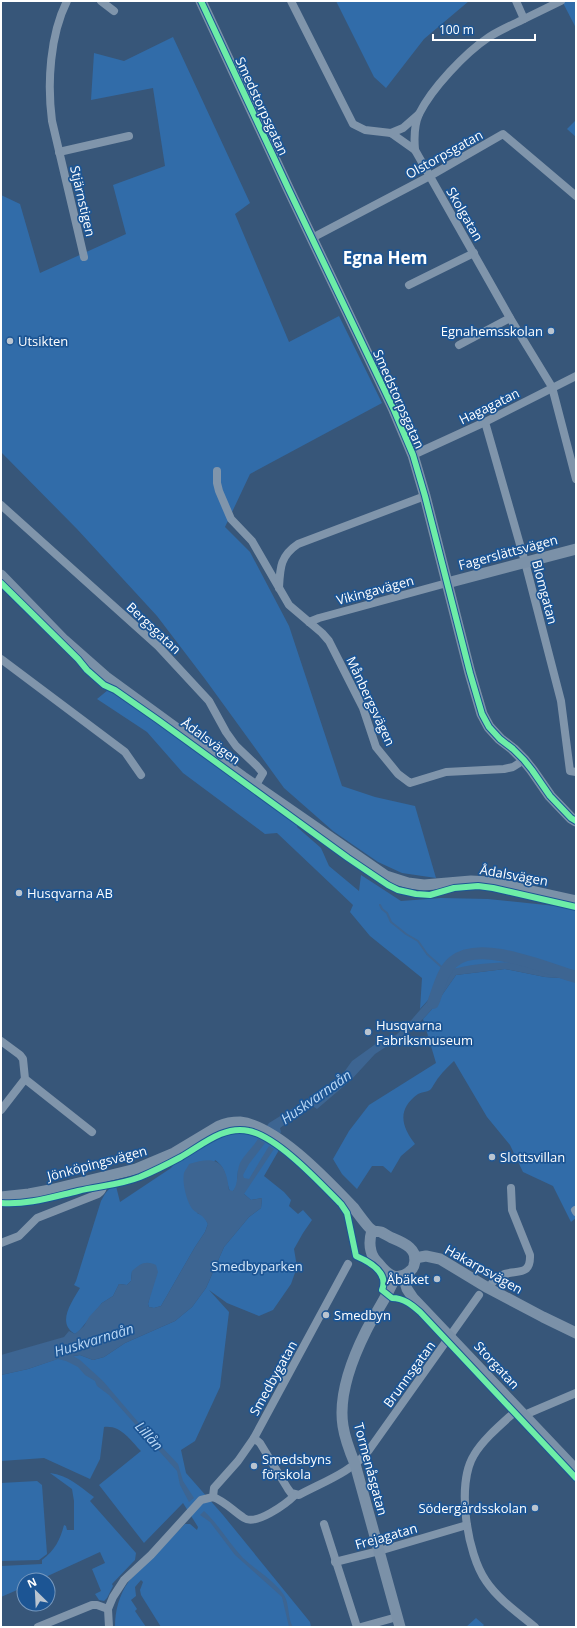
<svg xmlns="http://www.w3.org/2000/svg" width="577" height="1628" viewBox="0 0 577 1628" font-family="'Open Sans',sans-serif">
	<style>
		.green { fill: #316ca9 }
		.water { fill: #3d6592 }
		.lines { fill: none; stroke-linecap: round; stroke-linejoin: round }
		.stream { stroke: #3d6592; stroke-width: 2 }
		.river { stroke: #3d6592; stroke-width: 12 }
		.street { stroke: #8095ab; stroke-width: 8 }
		.secondary { stroke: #7b91a8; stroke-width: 11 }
		.cycleway-casing { stroke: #1c5594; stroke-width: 8 }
		.cycleway { stroke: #6deda7; stroke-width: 6 }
		.poi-dot { fill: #b9c4d0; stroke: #1c5594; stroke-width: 1.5 }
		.labels { text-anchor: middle; stroke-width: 3.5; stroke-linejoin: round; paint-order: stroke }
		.street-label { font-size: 13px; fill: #fff; stroke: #1c5594 }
		.poi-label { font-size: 13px; fill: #fff; stroke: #1c5594; text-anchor: start }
		.park-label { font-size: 13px; fill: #d4e7fa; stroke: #1c5594 }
		.water-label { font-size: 14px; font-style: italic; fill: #bad8f6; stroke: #1c5594 }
		.district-label { font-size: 17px; font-weight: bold; fill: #fff; stroke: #1c5594 }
	</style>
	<rect width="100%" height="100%" fill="#375679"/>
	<g class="green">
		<polygon points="336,1 469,1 424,39 386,88 374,77"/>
		<polygon points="562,1 576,1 576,28"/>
		<polygon points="173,37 250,203 235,214 289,342 339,316 382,403 250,474 225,527 250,552 289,626 342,786 375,797 415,806 436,878 402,873 378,862 333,831 284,788 205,679 157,616 77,529 1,452 1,195 20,204 40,273 126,234 113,185 165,166 153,88 91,100 94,53 124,61"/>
		<polygon points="576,120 576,137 567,129"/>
		<polygon points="108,690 181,739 298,823 297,827 321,848 329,866 359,891 361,875 401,901 441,898 488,899 565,907 576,893 576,971 516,962 447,971 439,988 420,1009 422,978 370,936 350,912 353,905 277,833 265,834 183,773 147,732 97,699"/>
		<path d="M505,969L545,977L576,979V1218L571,1222L553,1186L523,1172L510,1145L487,1117L454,1061C449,1066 443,1071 439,1077C436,1080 433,1087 430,1090C427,1092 422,1092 418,1094C397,1109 401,1126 415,1144L401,1156L391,1173L383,1166H372L357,1189L342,1174L333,1159L349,1131L369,1105L436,1063L423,1019L433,1008L456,975Z"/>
		<path d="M243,1132L255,1136L279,1150L264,1176L284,1192L291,1200L289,1206L298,1214L303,1210L312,1220L303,1233L294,1249L297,1267L291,1284L273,1310L259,1316L227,1303L209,1290L229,1312L220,1387L195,1441L181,1450L186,1473L223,1515L310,1622L311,1627H161L141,1595L140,1590L143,1582L141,1580L135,1587L136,1596L131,1600L137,1609L135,1611L146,1627H115C115,1611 119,1595 129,1581L185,1524H190L197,1530L198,1527L183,1503L144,1543L99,1485L141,1451C130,1440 121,1425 104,1427L100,1459L90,1479L44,1458L1,1461V1375L28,1369L57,1359L80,1355L93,1360L104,1357L125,1343L175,1321L192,1307L206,1288L224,1247L249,1217L261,1208L262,1198L251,1200L244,1194L242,1180L238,1170L237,1186L233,1191H230C225,1179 227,1168 215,1160L197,1213L204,1216L208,1224L205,1232L195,1247L161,1306L154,1308L149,1307L148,1304L150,1296L132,1271L131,1281L127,1285L119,1284L113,1296L102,1303L79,1331L75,1334C56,1323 72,1302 80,1288L74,1285L76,1281L101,1201C105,1194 107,1188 116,1186L120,1202L171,1168L177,1161L229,1133Z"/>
		<path d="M50,1473C68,1475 80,1487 94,1497L90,1501L136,1553L135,1560L133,1562L112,1584L113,1586L107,1598L104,1601L99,1600L95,1594L101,1591L92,1569L105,1563L100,1552L39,1580H24V1587L1,1597V1566L42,1564V1560C55,1550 60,1540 64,1525L66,1526L67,1530H74V1501L72,1489Z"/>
		<polygon points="37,1481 42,1485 47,1554 39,1560 1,1561 1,1483"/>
		<polygon points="476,1618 484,1625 482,1627 466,1627"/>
	</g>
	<g class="water">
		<path d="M516,962L576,971V979L545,977L505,969L456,975L433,1008L423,1019L407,1033L375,1054L351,1080L317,1109L311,1105L280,1128L281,1132L273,1147L258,1138L269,1123L316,1094L329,1088L342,1075L352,1061L377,1043L396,1035L407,1025L439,988L447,971C470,963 493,963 516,962Z"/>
		<path d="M258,1139L265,1143L249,1164L243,1175L244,1178L249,1179L269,1146L274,1149L244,1194L251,1200L262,1198L261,1208L249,1217L224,1247L206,1288L192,1307L175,1321L125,1343L104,1357L93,1360L80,1355L73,1356L80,1360L103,1381L138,1422L178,1464L183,1481L194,1498L189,1502L180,1485L177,1471L109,1395L97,1386L95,1381L85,1375L78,1367L66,1361L58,1359L28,1369L1,1375V1355L64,1337L69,1331L75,1334L84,1326L89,1317L102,1303L113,1296L119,1284L127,1285L131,1281L132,1271C140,1264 145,1260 156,1265L158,1272L148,1304L149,1307L154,1308L161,1306L195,1247L205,1232L208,1224C202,1212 196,1215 191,1207C186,1199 182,1182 184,1173C185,1170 188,1167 189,1164C216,1155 226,1161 229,1190L233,1191C239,1183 236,1172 240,1163C244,1155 253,1147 258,1139Z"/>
		<path d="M204,1511C219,1525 229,1543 243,1558C256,1570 274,1580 284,1595C290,1605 287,1617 293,1627H289L282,1597L235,1555L210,1522L200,1515Z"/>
	</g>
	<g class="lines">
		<polyline class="stream" points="380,905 382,909 387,913 391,922 406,934 418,941 427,954 446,971"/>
		<path class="river" d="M433,1003C438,991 442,971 453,962C480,939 545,968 576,977"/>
		<g class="street">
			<path d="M67,1C50,35 47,83 52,121L84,257"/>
			<polyline points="101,1 114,11"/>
			<polyline points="291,1 353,124 365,130 391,133 415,150 510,318 552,387 576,479"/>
			<polyline points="524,19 561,1"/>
			<polyline points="391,133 403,128 419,114"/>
			<path d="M415,150C414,138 414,125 419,114C432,88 465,53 489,37C500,30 512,25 524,19L516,1"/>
			<polyline points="59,152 129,136"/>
			<polyline points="312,238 430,176 503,134 576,196"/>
			<polyline points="409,285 474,253"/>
			<polyline points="459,345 510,318"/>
			<polyline points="485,422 525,562 561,701 570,771 576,772"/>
			<polyline points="413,455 485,422 576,376"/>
			<polyline points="217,471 217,483 219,491 231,519 252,541 289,605 322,633 329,641 363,708 376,747 398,774 410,783 446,772 504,769 513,767 524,760"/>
			<polyline points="1,505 158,646 209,701 226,732 236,746 257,766 263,773 256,785"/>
			<path d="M279,588C280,568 280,556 298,544L425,496"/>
			<polyline points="309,622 319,618 447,583"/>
			<polyline points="1,659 125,752 141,775"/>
			<polyline points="1,1041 20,1055 23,1059 25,1079 92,1132"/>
			<polyline points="1,1110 25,1079"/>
			<polyline points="575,1210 576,1212"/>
			<path d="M1,1243L19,1236L37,1218L98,1194C105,1189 103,1185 102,1178"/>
			<path d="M488,1288C492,1284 495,1278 500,1276C513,1268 531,1279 530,1255L512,1210L511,1188"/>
			<path d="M518,1409C504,1422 484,1438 474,1455C456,1484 467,1554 486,1581C498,1599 518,1613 535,1627"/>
			<polyline points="526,1416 529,1413 576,1393"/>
			<path d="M254,1438L260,1443L288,1489L291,1493L299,1495C323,1482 352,1472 369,1450L479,1295"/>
			<path d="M213,1497C226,1502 233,1511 244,1518C256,1526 286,1504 295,1495"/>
			<polyline points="324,1524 357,1627"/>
			<polyline points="335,1562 379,1551 467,1525"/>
			<polyline points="38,1627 92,1605 97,1605 108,1609"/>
			<polyline points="109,1627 108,1609 113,1597 124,1580 151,1555 201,1500 213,1497 214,1488 238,1461 254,1438 348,1264"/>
			<polyline points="361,1627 397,1617"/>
		</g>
		<g class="secondary">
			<polyline points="201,1 289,190 394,410 413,455 425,496 470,673 482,714 489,727 500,739 513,749 524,760 532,770 550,796 571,818 576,821"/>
			<polyline points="1,575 64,640 106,677 243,777 386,876 408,883 424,885 471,881 490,882 576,901"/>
			<polyline points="447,583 576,549"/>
			<path d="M1,1197L29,1194L50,1190L136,1169L174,1153L219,1126C226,1123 233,1122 240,1122C277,1126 328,1181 353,1207C357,1212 368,1228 372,1230C374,1232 379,1231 381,1232C385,1234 388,1236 392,1238C404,1243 419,1249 414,1265C414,1268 411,1270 409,1272C396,1282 387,1274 379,1264C375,1260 372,1256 371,1251C369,1244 370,1237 372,1230"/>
			<polyline points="415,1258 426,1256 440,1259 488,1288 543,1317 576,1333"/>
			<polyline points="403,1276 407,1289 413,1298 576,1470"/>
			<path d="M395,1277C388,1296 375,1313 366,1331C352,1359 338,1395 343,1426C345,1439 350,1452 355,1464L400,1627"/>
		</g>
		<g class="cycleway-casing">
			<g id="cycleway">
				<polyline points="201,1 289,190 394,410 413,455 425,496 470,673 482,714 489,727 500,739 513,749 524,760 532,770 550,796 571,818 576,821"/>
				<polyline points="1,583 78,659 87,670 104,685 115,690 158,720 348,858 388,885 398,890 416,894 430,895 454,888 478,886 493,888 576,907"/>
				<path d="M1,1203C28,1205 52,1197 78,1191C99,1186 120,1185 140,1177C154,1171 168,1164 181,1157C202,1145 224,1125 249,1131C278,1137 320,1183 341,1204L347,1213L356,1256C370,1262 389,1273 382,1290L392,1298C404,1298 412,1305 420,1312L576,1478"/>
			</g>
		</g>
		<use href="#cycleway" class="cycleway"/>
	</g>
	<g class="poi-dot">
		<circle cx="551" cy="331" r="4"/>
		<circle cx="10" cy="341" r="4"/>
		<circle cx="19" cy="893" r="4"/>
		<circle cx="368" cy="1032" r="4"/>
		<circle cx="492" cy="1157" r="4"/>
		<circle cx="437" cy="1279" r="4"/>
		<circle cx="326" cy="1315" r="4"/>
		<circle cx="254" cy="1466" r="4"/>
		<circle cx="535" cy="1508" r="4"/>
	</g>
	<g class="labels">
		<g class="street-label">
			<text transform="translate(262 106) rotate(65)" y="5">Smedstorpsgatan</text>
			<text transform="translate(444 154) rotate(-29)" y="5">Olstorpsgatan</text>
			<text transform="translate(83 201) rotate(77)" y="5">Stjärnstigen</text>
			<text transform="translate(465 214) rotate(60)" y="5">Skolgatan</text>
			<text transform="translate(399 399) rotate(66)" y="5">Smedstorpsgatan</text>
			<text transform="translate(489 406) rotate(-26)" y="5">Hagagatan</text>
			<text transform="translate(508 552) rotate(-15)" y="5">Fagerslättsvägen</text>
			<text transform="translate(375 590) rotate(-15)" y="5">Vikingavägen</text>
			<text transform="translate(545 592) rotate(75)" y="5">Blomgatan</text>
			<text transform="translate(154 628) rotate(43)" y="5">Bergsgatan</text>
			<text transform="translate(371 701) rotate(65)" y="5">Månbergsvägen</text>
			<text transform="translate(211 741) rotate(36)" y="5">Ådalsvägen</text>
			<text transform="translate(514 875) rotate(10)" y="5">Ådalsvägen</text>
			<text transform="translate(97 1163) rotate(-15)" y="5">Jönköpingsvägen</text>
			<text transform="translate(484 1269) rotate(29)" y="5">Hakarpsvägen</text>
			<text transform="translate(497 1365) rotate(47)" y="5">Storgatan</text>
			<text transform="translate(409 1374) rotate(-54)" y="5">Brunnsgatan</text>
			<text transform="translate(273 1378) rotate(-61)" y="5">Smedbygatan</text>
			<text transform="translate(371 1469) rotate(75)" y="5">Tormenåsgatan</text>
			<text transform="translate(386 1536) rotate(-16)" y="5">Frejagatan</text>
		</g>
		<g class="poi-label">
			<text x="543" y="336" text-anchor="end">Egnahemsskolan</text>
			<text x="18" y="346">Utsikten</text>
			<text x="27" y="898">Husqvarna AB</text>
			<text x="376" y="1030">Husqvarna<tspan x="376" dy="15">Fabriksmuseum</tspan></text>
			<text x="500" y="1162">Slottsvillan</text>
			<text x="429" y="1284" text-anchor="end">Åbäket</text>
			<text x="334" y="1320">Smedbyn</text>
			<text x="262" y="1464">Smedsbyns<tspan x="262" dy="15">förskola</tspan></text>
			<text x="527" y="1513" text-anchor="end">Södergårdsskolan</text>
		</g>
		<g class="park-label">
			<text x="257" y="1271">Smedbyparken</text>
		</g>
		<g class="water-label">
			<text transform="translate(316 1097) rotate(-35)" y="5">Huskvarnaån</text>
			<text transform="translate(94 1340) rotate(-17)" y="5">Huskvarnaån</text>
			<text transform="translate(149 1436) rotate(48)" y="5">Lillån</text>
		</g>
		<g class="district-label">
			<text x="385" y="264">Egna Hem</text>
		</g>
	</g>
	<rect width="577" height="1628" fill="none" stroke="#ffffff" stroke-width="4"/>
	<g transform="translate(36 1592) rotate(336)"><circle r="19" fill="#1c5594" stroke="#7799bf"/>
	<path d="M0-3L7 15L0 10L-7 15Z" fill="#b9c4d0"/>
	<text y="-6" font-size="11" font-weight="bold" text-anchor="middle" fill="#ffffff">N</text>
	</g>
	<path d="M433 34v6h102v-6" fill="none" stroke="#ffffff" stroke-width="2"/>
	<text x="439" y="34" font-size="12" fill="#ffffff" stroke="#1c5594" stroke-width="3" paint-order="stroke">100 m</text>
</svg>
